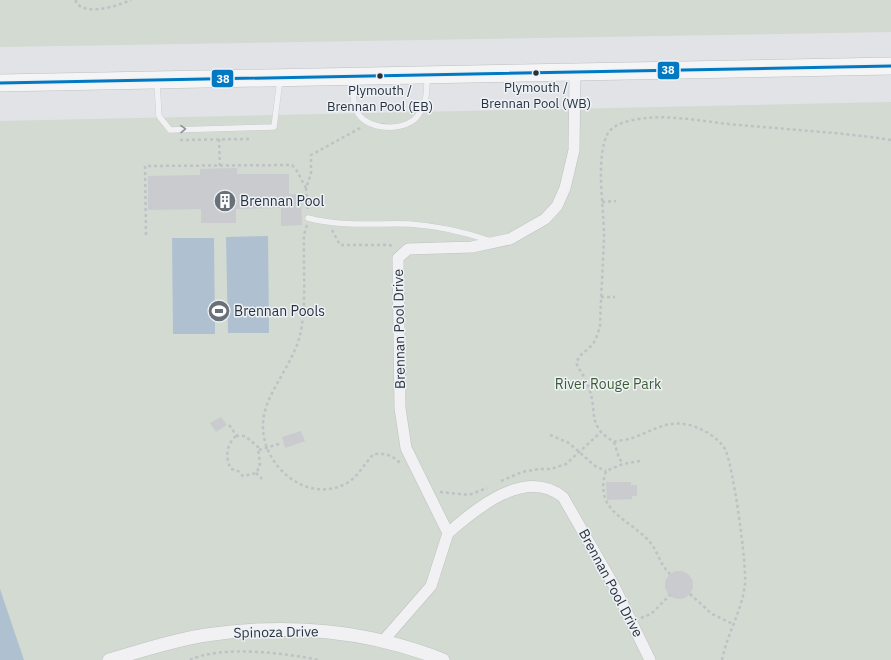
<svg xmlns="http://www.w3.org/2000/svg" width="891" height="660" viewBox="0 0 891 660" font-family="'IBM Plex Sans',sans-serif">
	<style>
		.green { fill: #d2dad1 }
		.water { fill: #afc1d1 }
		.building { fill: #c9cbce }
		.lines { fill: none; stroke-linecap: round; stroke-linejoin: round }
		.service-casing { stroke: #bfc1c4; stroke-width: 6 }
		.minor-casing { stroke: #bfc1c4; stroke-width: 12 }
		.tertiary-casing { stroke: #bfc1c4; stroke-width: 14 }
		.primary-casing { stroke: #bdc0c4; stroke-width: 18 }
		.path { stroke: #bfc2c5; stroke-width: 2.5; stroke-dasharray: 3 3; stroke-linecap: butt }
		.service { stroke: #f1f1f3; stroke-width: 5.5 }
		.minor { stroke: #f1f1f3; stroke-width: 11 }
		.tertiary { stroke: #f1f1f3; stroke-width: 13 }
		.primary { stroke: #f5f5f6; stroke-width: 17 }
		.bus-1-casing { stroke: #eef2f6; stroke-width: 6 }
		.bus-1 { stroke: #0079c2; stroke-width: 3 }
		.oneway { stroke: #8c9299 }
		.bus-dot { fill: #28323f; stroke: #eef2f6; stroke-width: 1.5 }
		.labels { text-anchor: middle; stroke-width: 3; stroke-linejoin: round; paint-order: stroke }
		.bus-label { font-size: 13px; fill: #28323f; stroke: #eef2f6 }
		.poi-label { font-size: 14px; fill: #28323f; stroke: #eef2f6; text-anchor: start }
		.street-label { font-size: 14px; fill: #28323f; stroke: #eef2f6 }
		.park-label { font-size: 14px; fill: #3f5b35; stroke: #eef2f6 }
		.line-badge { stroke: #eef2f6; stroke-width: 1.5 }
		.badge-label { font-size: 11px; text-anchor: middle; font-weight: bold; fill: #fff }
	</style>
	<rect width="100%" height="100%" fill="#e1e3e6"/>
	<g class="green">
		<polygon points="0,0 891,0 891,32 0,47"/>
		<polygon points="891,102 891,660 0,660 0,121"/>
	</g>
	<g class="water">
		<polygon points="268,236 269,333 228,333 226,237"/>
		<polygon points="172,238 214,238 215,334 173,334"/>
		<polygon points="0,589 24,660 0,660"/>
	</g>
	<g class="building">
		<polygon points="237,168 237,174 289,174 289,194 301,194 302,225 281,226 281,208 236,209 236,223 201,223 201,209 148,210 148,176 200,175 200,169"/>
		<polygon points="221,417 227,425 216,432 210,423"/>
		<polygon points="301,431 305,441 285,448 282,437"/>
		<polygon points="606,482 631,482 631,485 637,485 637,496 632,496 632,499 607,500"/>
		<circle cx="679" cy="585" r="14"/>
	</g>
	<g class="lines">
		<g class="service-casing">
			<g id="service">
				<path d="M353,79C353,89 352,107 359,115C371,131 408,132 419,114C427,102 427,90 427,76"/>
				<polyline points="157,83 159,116 170,130 274,127 280,79"/>
				<path d="M308,218C341,227 376,223 410,224C438,226 465,232 491,241"/>
			</g>
		</g>
		<g class="minor-casing">
			<g id="minor">
				<path d="M575,72L574,150L565,188L557,206L545,219L510,239L472,247L408,249L398,258L400,408L406,448L448,533C477,508 525,467 563,497L613,584L650,660"/>
				<polyline points="383,641 431,586 448,533"/>
			</g>
		</g>
		<g class="tertiary-casing">
			<path id="tertiary" d="M109,660C141,651 173,640 206,635C286,623 368,630 443,660"/>
		</g>
		<g class="primary-casing">
			<polyline id="primary" points="0,83 891,66"/>
		</g>
		<g class="path">
			<path d="M76,0V3C89,16 116,6 131,0"/>
			<polyline points="219,139 220,168"/>
			<polyline points="180,140 250,139"/>
			<polyline points="306,188 308,210"/>
			<polyline points="602,202 616,201"/>
			<path d="M307,225L304,235C303,267 307,305 300,335C293,365 263,396 263,424C261,465 306,504 345,484C357,479 365,462 374,454C385,453 392,455 400,463"/>
			<polyline points="332,230 340,245 390,245 394,248"/>
			<polyline points="146,235 145,166 292,165 297,171 306,188 311,174 311,155 362,127"/>
			<polyline points="601,297 615,297"/>
			<polyline points="229,425 237,436"/>
			<polyline points="550,435 569,443 595,466 606,471"/>
			<path d="M236,436H245L258,447L260,466L256,473L243,476L237,470L231,469C225,458 226,445 236,436Z"/>
			<polyline points="614,442 619,458 623,464"/>
			<polyline points="259,450 282,443"/>
			<path d="M640,461L623,464L606,471C593,511 628,518 649,541C658,551 660,565 670,574"/>
			<polyline points="256,473 262,479"/>
			<polyline points="501,481 522,472 539,469 551,469 566,464 601,432"/>
			<polyline points="440,492 469,495 487,488"/>
			<polyline points="690,594 712,614 733,624"/>
			<polyline points="641,618 651,614 670,595"/>
			<path d="M190,660C221,645 285,653 319,660"/>
			<path d="M722,660C727,634 742,611 745,584C747,566 733,464 725,449C718,437 699,426 684,424C665,421 650,432 632,438C627,440 620,440 614,442C586,425 598,413 589,388C587,379 580,372 576,363C582,351 584,354 591,346C596,341 598,333 600,326C601,296 603,265 604,235C604,207 595,157 608,133C615,122 636,119 647,118C678,115 709,123 740,125C791,130 841,132 891,140"/>
		</g>
		<use href="#service" class="service"/>
		<use href="#minor" class="minor"/>
		<use href="#tertiary" class="tertiary"/>
		<use href="#primary" class="primary"/>
		<g class="bus-1-casing">
			<polyline id="bus-1" points="0,83 891,66"/>
		</g>
		<use href="#bus-1" class="bus-1"/>
	</g>
	<defs><path id="oneway-chevron" d="M-2-3.5L2.5 0L-2 3.5" fill="none" stroke-width="1.6" stroke-linecap="round" stroke-linejoin="round"/></defs>
	<use class="oneway" href="#oneway-chevron" transform="translate(183 129) rotate(-1)"/>
	<defs>
		<g id="building-disc" transform="scale(1.15)"><circle r="9.5" fill="#697079" stroke="#eef2f6"/><path d="M-4-6H4V6H1V3H-1V6H-4ZM-2.5-4.3h1.7v1.8h-1.7ZM.8-4.3h1.7v1.8H.8ZM-2.5-1h1.7V.8h-1.7ZM.8-1h1.7V.8H.8Z" fill="#fff"/></g>
		<g id="stadium-disc" transform="scale(1.15)"><circle r="9.5" fill="#697079" stroke="#eef2f6"/><path d="M0-5a6.5 5 0 1 0 0 10a6.5 5 0 1 0 0-10ZM-3.5-1.8h7v3.6h-7Z" fill="#fff"/></g>
	</defs>
	<g fill-rule="evenodd">
		<use href="#building-disc" x="225" y="201"/>
		<use href="#stadium-disc" x="219" y="311"/>
	</g>
	<g class="bus-dot">
		<circle cx="536" cy="73" r="3.5"/>
		<circle cx="380" cy="76" r="3.5"/>
	</g>
	<g class="labels">
		<g class="bus-label">
			<text x="536" y="92">Plymouth /<tspan x="536" dy="16">Brennan Pool (WB)</tspan></text>
			<text x="380" y="95">Plymouth /<tspan x="380" dy="16">Brennan Pool (EB)</tspan></text>
		</g>
		<g class="poi-label">
			<text x="240" y="206">Brennan Pool</text>
			<text x="234" y="316">Brennan Pools</text>
		</g>
		<g class="street-label">
			<text transform="translate(399 329) rotate(-91)" y="5">Brennan Pool Drive</text>
			<text transform="translate(611 583) rotate(62)" y="5">Brennan Pool Drive</text>
			<text transform="translate(276 632) rotate(-1)" y="5">Spinoza Drive</text>
		</g>
		<g class="park-label">
			<text x="608" y="389">River Rouge Park</text>
		</g>
	</g>
	<g class="line-badge">
		<rect x="657" y="61" width="23" height="19" rx="4" fill="#0079c2"/>
		<rect x="211" y="69" width="23" height="19" rx="4" fill="#0079c2"/>
	</g>
	<g class="badge-label">
		<text x="668" y="74">38</text>
		<text x="223" y="83">38</text>
	</g>
</svg>
